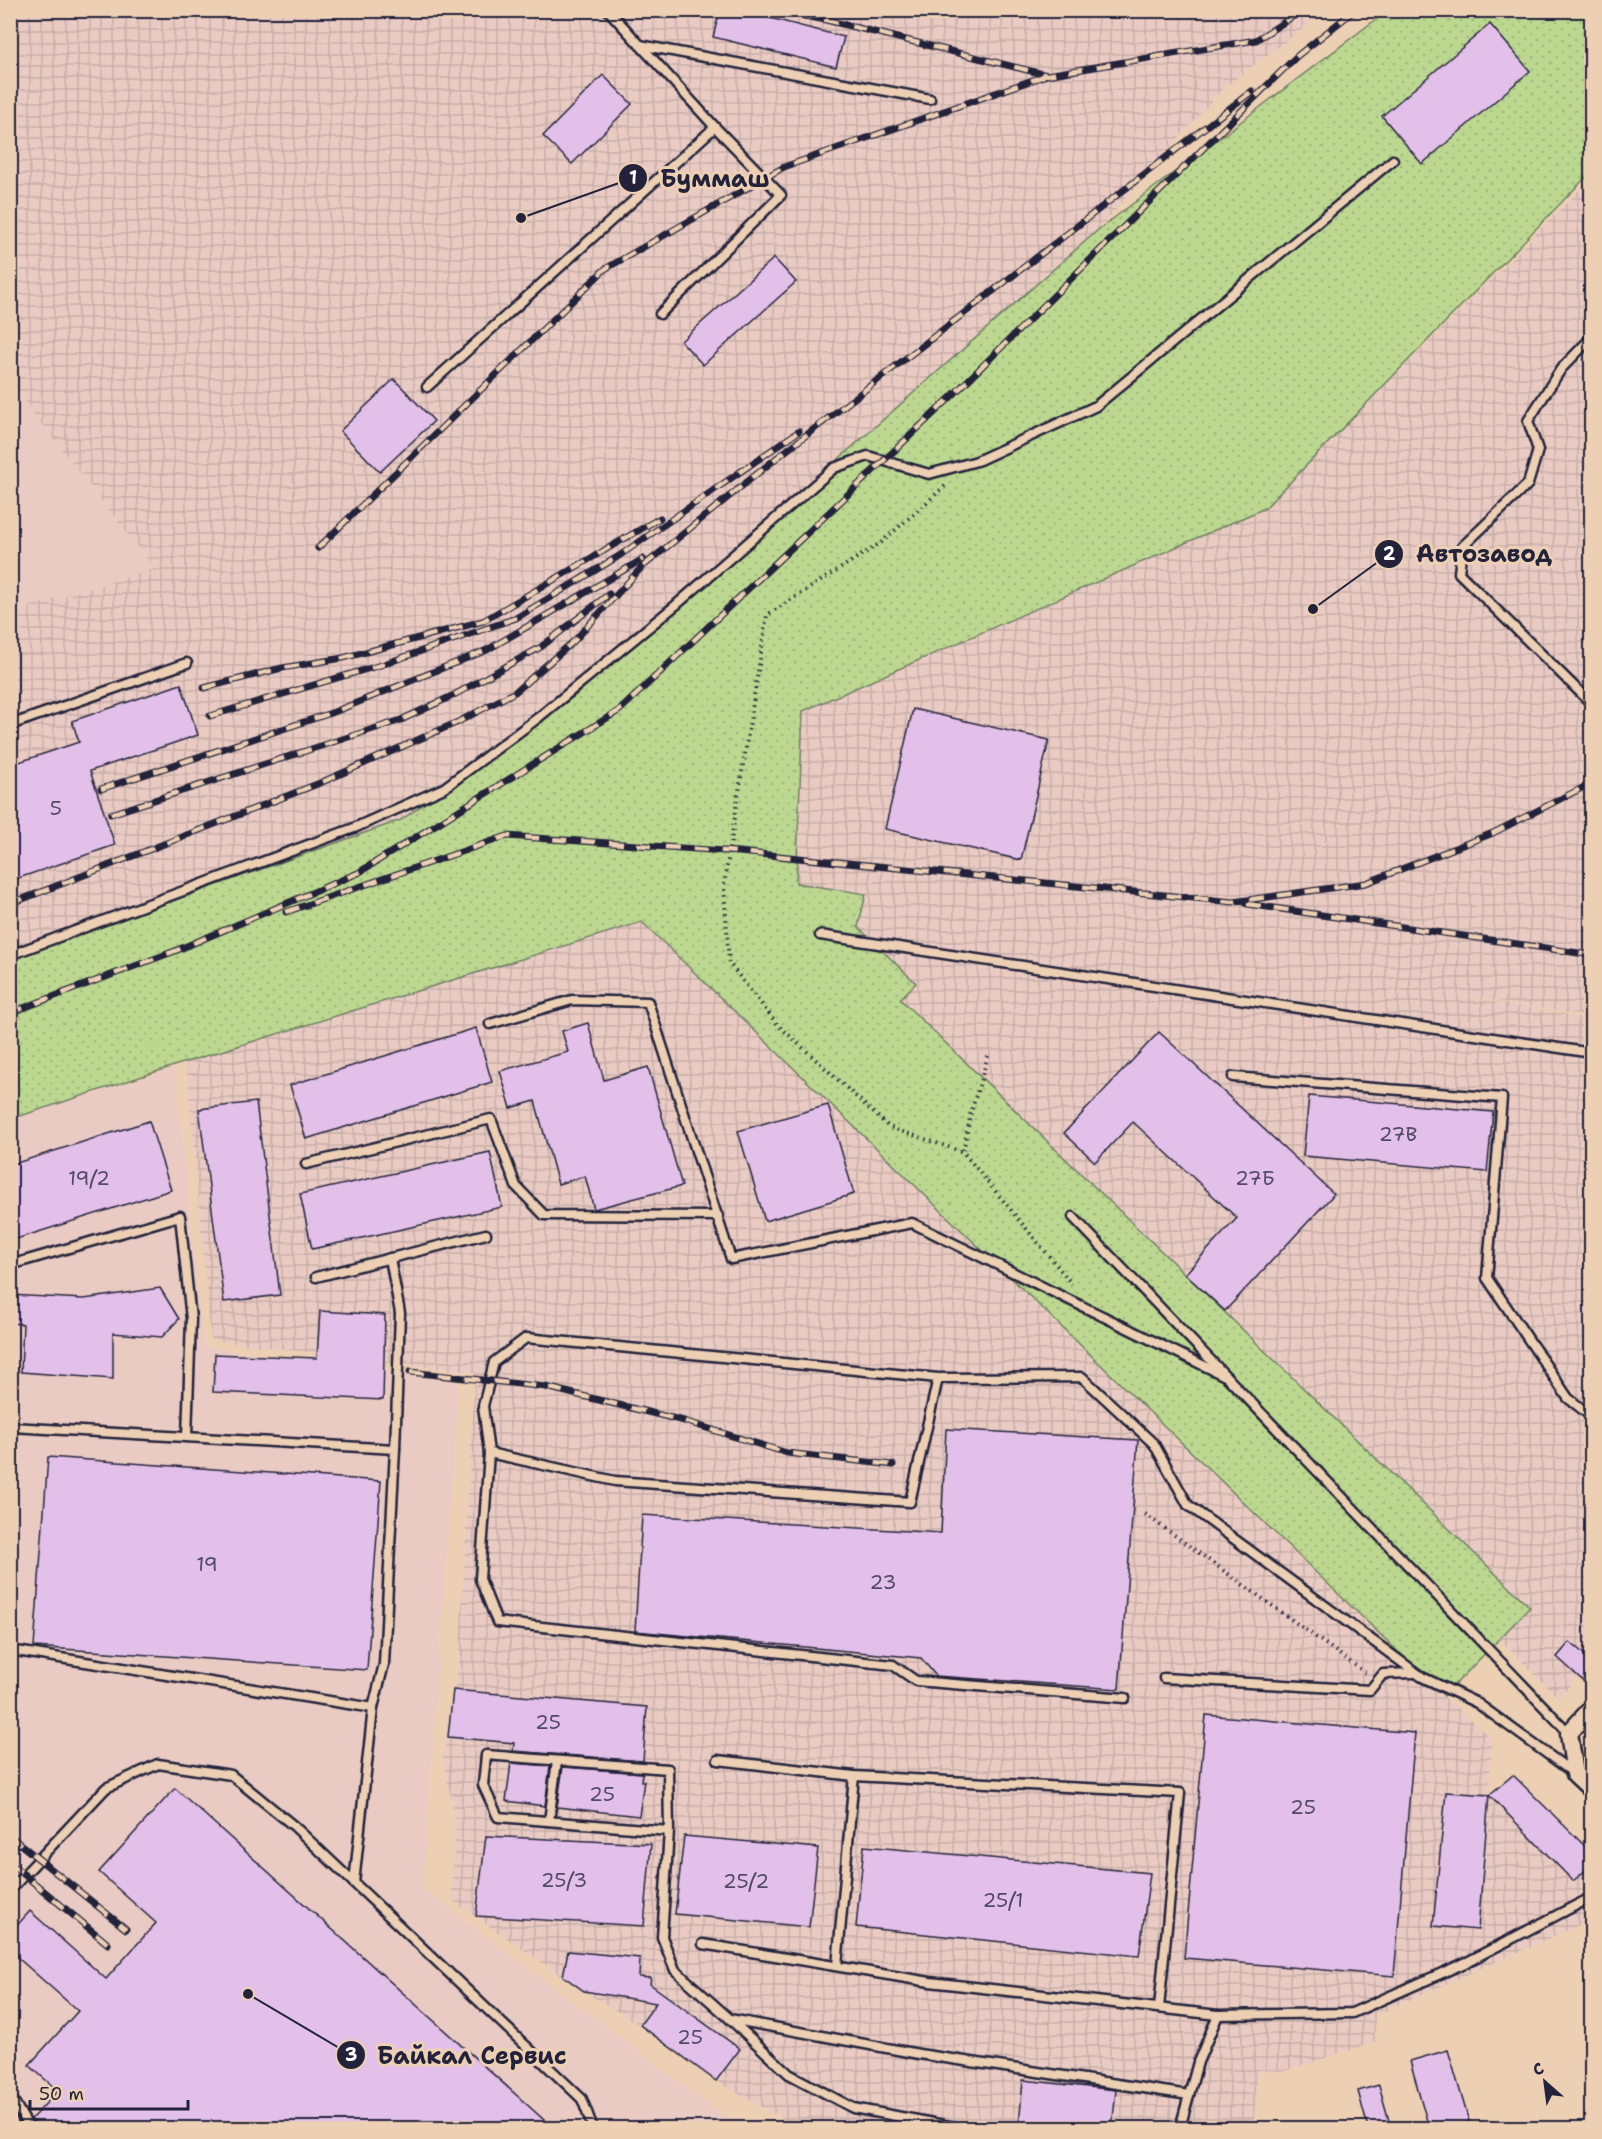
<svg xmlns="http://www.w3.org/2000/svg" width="1602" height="2139" viewBox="0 0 1602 2139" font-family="'Shantell Sans',sans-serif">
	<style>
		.built { fill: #eacbc4 }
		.industrial { fill: url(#industrial-grid) }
		.grass { fill: url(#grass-dots); stroke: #6f7d66; stroke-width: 1.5 }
		.building { fill: #e3c0ea; stroke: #22223b; stroke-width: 1.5 }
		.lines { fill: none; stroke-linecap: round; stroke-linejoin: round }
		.service-casing { stroke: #22223b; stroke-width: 13 }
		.minor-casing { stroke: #22223b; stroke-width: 21 }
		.path { stroke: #22223b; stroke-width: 4; stroke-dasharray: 1.5 4.5; stroke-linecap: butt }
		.service { stroke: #edd0b4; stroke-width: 8 }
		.minor { stroke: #edd0b4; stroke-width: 16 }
		.rail-casing { stroke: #22223b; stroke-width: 7 }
		.rail { stroke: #edd0b4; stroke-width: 4.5; stroke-dasharray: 14; stroke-linecap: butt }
		.labels { text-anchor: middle; stroke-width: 6; stroke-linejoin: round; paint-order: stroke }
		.number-label { font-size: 20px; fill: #524a67 }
		.leader { fill: none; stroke: #22223b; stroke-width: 2 }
		.callout-dot { fill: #22223b; stroke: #edd0b4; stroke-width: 2 }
		.mark-label { font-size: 18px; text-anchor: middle; font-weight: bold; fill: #fff }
		.callout-label { font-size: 24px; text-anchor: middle; font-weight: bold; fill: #22223b; stroke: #edd0b4; stroke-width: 6; stroke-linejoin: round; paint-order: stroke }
	</style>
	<defs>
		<pattern id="industrial-grid" width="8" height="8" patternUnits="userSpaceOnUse" patternTransform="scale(1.5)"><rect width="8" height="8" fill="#eacbc4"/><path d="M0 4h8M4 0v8" fill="none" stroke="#c8aea9"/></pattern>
		<pattern id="grass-dots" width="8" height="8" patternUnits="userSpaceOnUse" patternTransform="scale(1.5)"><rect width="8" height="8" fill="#bcd890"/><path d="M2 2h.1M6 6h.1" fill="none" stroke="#a1b97d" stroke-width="1.8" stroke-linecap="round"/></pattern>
	</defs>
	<rect width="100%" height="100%" fill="#edd0b4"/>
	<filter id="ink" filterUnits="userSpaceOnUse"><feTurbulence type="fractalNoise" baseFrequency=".0167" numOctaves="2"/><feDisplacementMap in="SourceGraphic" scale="12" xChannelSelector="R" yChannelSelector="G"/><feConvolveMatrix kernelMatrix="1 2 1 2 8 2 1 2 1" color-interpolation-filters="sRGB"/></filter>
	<g filter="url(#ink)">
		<g class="built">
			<polygon points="10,379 33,413 156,570 11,612"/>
			<polygon points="175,1068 204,1347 459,1379 422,1888 740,2128 11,2128 10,1119"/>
		</g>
		<g class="industrial">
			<polygon points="10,11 1327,11 1223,88 1098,230 682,597 575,696 401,820 11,958 11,612 155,569 33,413 11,379"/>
			<polygon points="1591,178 1591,1017 1383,982 1591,1019 1591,1663 1558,1698 1500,1639 1529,1607 900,999 916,983 858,927 796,883 803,711 1265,508"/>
			<polygon points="641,922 1422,1677 1492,1739 1489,1795 1559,1868 1586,1847 1591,1854 1591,1920 1375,2015 1375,2042 1284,2071 1258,2070 1253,2128 799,2128 716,2081 640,2025 583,1991 452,1900 455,1817 443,1760 459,1660 475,1373 211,1340 186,1062"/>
		</g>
		<polygon class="grass" points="1387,11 1591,11 1591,172 1265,508 803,711 796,883 866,894 858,927 916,983 900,999 1530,1607 1444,1696 642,922 186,1062 11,1119 10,958 401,820 575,696 682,597 1098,230"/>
		<g class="building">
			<polygon points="720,10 738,10 844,37 836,67 713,37"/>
			<polygon points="1490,24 1530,71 1422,164 1382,116"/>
			<polygon points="603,75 632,104 572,164 543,136"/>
			<polygon points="774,258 796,282 703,365 681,341"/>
			<polygon points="394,379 434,421 380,472 340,431"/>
			<polygon points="181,684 198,735 90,771 115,845 10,881 10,765 79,742 72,721"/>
			<polygon points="913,709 1049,740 1021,860 885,829"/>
			<polygon points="588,1023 604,1080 648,1067 682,1186 594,1209 585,1176 558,1184 535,1101 511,1108 500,1071 568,1052 562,1031"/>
			<polygon points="476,1028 492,1082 306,1139 290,1085"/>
			<polygon points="1159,1032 1334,1194 1225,1311 1185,1274 1237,1218 1133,1122 1095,1162 1064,1133"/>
			<polygon points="1309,1096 1493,1112 1487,1172 1303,1156"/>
			<polygon points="256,1102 280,1295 224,1302 199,1109"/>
			<polygon points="828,1105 854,1194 765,1221 738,1131"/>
			<polygon points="149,1121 171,1190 10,1241 10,1165"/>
			<polygon points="490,1152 502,1207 312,1249 300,1194"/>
			<polygon points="160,1288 179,1319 162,1337 113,1333 113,1379 21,1372 23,1324 10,1323 10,1295 84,1299"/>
			<polygon points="320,1311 385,1315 383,1400 213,1392 215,1354 317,1358"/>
			<polygon points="946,1429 1138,1440 1119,1689 936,1676 921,1658 635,1631 642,1515 941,1533"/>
			<polygon points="48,1457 381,1481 367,1670 34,1647"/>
			<polygon points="1570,1642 1592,1661 1592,1689 1557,1657"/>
			<polygon points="453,1690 647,1707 643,1761 513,1751 514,1743 448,1737"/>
			<polygon points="1206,1715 1415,1733 1394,1976 1184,1958"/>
			<polygon points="511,1763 550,1766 545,1806 506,1801"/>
			<polygon points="563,1767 642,1773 641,1781 644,1781 639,1816 557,1807"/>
			<polygon points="1513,1775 1592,1853 1592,1865 1573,1881 1489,1795"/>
			<polygon points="175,1788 553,2128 38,2128 31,2119 58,2091 29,2065 78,2011 10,1951 10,1933 30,1911 106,1979 156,1923 99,1872"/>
			<polygon points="1446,1792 1489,1795 1478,1930 1433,1926"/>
			<polygon points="486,1836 651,1844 644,1926 476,1916"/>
			<polygon points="684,1836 818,1848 809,1927 675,1914"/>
			<polygon points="864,1846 1150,1873 1139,1956 856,1927"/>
			<polygon points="568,1951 640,1958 639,1977 651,1978 650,1984 740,2049 716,2081 640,2025 656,2003 584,1991 563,1976"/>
			<polygon points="1448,2050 1471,2128 1429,2128 1410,2061"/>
			<polygon points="1023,2080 1116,2090 1112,2128 1019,2126"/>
			<polygon points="1379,2085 1391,2128 1368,2128 1358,2091"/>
		</g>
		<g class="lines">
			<g class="service-casing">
				<g id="service">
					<polyline points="640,45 930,99"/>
					<polyline points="660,314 781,195 715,127"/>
					<polyline points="1592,337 1561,369 1528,421 1538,450 1528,484 1462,547 1459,573 1592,704"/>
					<polyline points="427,387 715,127 608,10"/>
					<polyline points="10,725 187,663"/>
					<polyline points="820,935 1592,1053"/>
					<polyline points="10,955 354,828 444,788 539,717 676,605 834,468 868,456 929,474 977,461 1096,406 1393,160"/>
					<polyline points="490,1024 572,1000 648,1002 731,1259 912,1223 1227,1377"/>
					<polyline points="1233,1077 1502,1098 1487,1278 1568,1398 1592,1417"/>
					<polyline points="306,1164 491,1119 516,1186 544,1215 718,1216"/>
					<polyline points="1073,1217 1569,1733"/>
					<polyline points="390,1258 400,1313 395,1449"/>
					<polyline points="10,1265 180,1216 191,1319 187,1437"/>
					<polyline points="316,1277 486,1234"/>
					<polyline points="938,1378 526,1338 494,1362 483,1406 489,1453 615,1481 910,1502 938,1378 1082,1377 1154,1444 1188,1505 1422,1677 1477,1703 1575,1774"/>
					<polyline points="489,1453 480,1579 497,1622 893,1665 916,1681 1125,1698"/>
					<polyline points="10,1466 12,1427 395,1449 384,1664 373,1708 354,1883"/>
					<polyline points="10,1650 373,1708"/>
					<polyline points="1164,1678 1370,1690 1383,1674 1415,1673"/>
					<polyline points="718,1760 854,1776 1180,1793 1159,2008"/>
					<polyline points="549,1821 557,1761"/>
					<polyline points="669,1831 498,1817 483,1785 486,1755 668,1769 669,1831 662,1937 675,1970 730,2019 919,2054 1189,2095 1198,2062 1218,2015 1352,2013 1467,1962 1592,1897"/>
					<polyline points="10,1890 106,1788 158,1764 231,1775 295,1827 582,2099 593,2128"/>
					<polyline points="703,1944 930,1982 1218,2015"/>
					<polyline points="837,1966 854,1776"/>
					<polyline points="731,2020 789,2074 853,2108 960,2128"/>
					<polyline points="10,2095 29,2128"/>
					<polyline points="1180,2128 1189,2095"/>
				</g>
			</g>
			<g class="minor-casing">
				<polyline id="minor" points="1592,1708 1569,1733 1575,1774 1592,1790"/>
			</g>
			<g class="path">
				<polyline points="945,486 882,542 767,615 724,885 729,963 777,1024 889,1127 963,1152"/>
				<polyline points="988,1056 971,1112 963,1152 1072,1284"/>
				<polyline points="1145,1514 1367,1674"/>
			</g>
			<use href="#service" class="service"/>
			<use href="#minor" class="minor"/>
			<g class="rail-casing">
				<g id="rail">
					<polyline points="769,10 826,20 1047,75 1256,40 1303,10"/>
					<polyline points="318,548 605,269 784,167 1047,75"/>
					<polyline points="204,688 282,668 343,658 483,621 660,518"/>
					<polyline points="210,716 384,664 516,618 619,556 799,431"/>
					<polyline points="101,789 334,712 487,650 643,559"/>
					<polyline points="111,814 401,720 452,696 541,647 609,594"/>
					<polyline points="10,904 320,783 458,722 515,692 574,641 641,568 774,460 1252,91"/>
					<polyline points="1247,904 1592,955"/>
					<polyline points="286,912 507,836 739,852 1233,902 1366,883 1493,833 1592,783"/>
					<polyline points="10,1013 175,951 358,873 620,710 950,398 1297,56 1355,10"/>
					<polyline points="410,1372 546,1387 684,1421 787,1453 893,1465"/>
					<polyline points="10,1836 126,1929"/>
					<polyline points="10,1863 108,1944"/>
				</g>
			</g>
			<use href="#rail" class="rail"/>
		</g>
	</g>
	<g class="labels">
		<g class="number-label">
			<text x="56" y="815">5</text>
			<text x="1398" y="1141">27В</text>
			<text x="89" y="1185">19/2</text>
			<text x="1255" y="1185">27Б</text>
			<text x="207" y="1571">19</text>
			<text x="883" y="1589">23</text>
			<text x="548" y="1729">25</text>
			<text x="602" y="1801">25</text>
			<text x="1303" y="1814">25</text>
			<text x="564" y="1887">25/3</text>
			<text x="746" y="1888">25/2</text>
			<text x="1003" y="1907">25/1</text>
			<text x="690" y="2044">25</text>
		</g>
	</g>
	<path class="leader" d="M521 218L633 178M1313 609L1389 554M248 1994L351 2055"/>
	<g class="callout-dot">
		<circle cx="521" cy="218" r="6"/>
		<circle cx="1313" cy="609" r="6"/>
		<circle cx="248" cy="1994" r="6"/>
		<circle cx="633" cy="178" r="15"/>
		<circle cx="1389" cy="554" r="15"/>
		<circle cx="351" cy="2055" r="15"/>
	</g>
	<g class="mark-label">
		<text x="633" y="184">1</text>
		<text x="1389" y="560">2</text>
		<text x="351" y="2061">3</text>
	</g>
	<g class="callout-label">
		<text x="715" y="187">Буммаш</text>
		<text x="1484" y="562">Автозавод</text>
		<text x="472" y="2064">Байкал Сервис</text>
	</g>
	<rect width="1602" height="2139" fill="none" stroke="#edd0b4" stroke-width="36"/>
	<rect x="18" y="18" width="1566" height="2103" fill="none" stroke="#22223b" stroke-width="2" filter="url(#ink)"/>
	<g transform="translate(1545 2082) rotate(332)" stroke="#edd0b4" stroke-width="4.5" paint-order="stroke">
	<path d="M0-4.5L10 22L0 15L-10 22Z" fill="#22223b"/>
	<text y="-9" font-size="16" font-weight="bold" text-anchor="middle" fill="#22223b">С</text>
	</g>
	<path d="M30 2100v9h158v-9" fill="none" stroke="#22223b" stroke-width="3"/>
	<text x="39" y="2100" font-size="18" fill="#22223b" stroke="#edd0b4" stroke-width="4.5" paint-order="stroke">50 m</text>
</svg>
